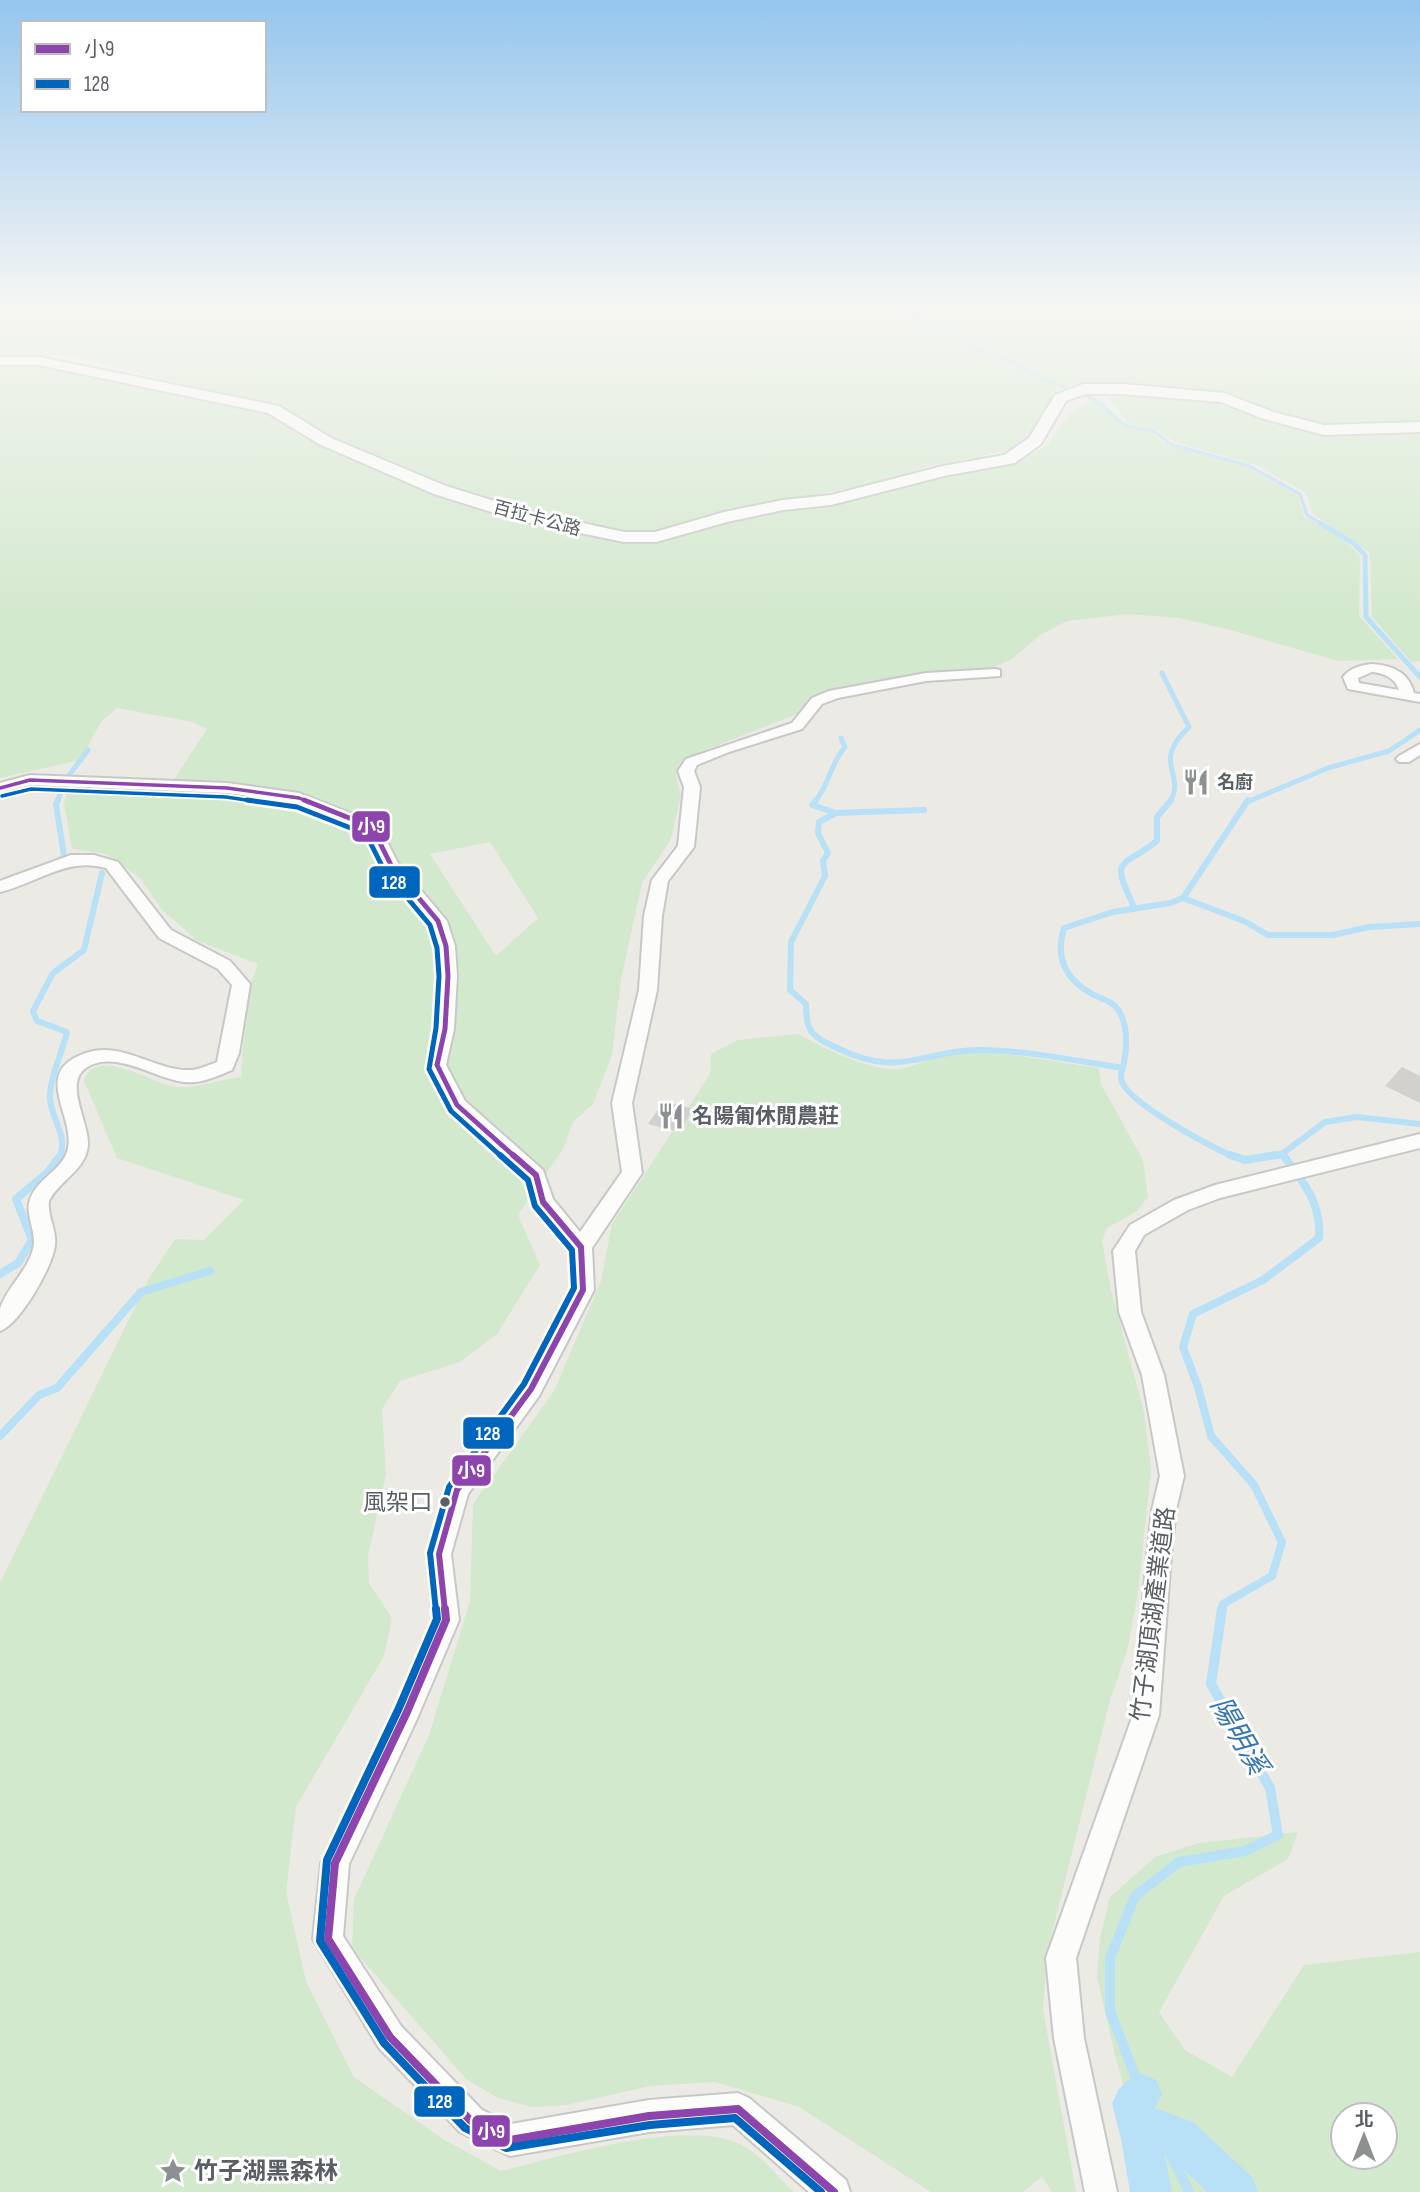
<svg xmlns="http://www.w3.org/2000/svg" width="1420" height="2192" viewBox="0 0 1420 2192" font-family="'Sofia Sans Condensed','Noto Sans TC',sans-serif">
	<style>
		.green { fill: #d3e9ce; fill-rule: evenodd }
		.lines { fill: none; stroke-linecap: round; stroke-linejoin: round }
		.stream-far4 { stroke: #b8e0f7; stroke-width: 3.5 }
		.stream-far3 { stroke: #b8e0f7; stroke-width: 5 }
		.stream-far2 { stroke: #b8e0f7; stroke-width: 6 }
		.stream-far1 { stroke: #b8e0f7; stroke-width: 8 }
		.stream { stroke: #b8e0f7; stroke-width: 10 }
		.canal { fill: #b8e0f7; fill-rule: evenodd }
		.building { fill: #d2d1ce }
		.street-casing { stroke: #c8c8c8; stroke-width: 4 }
		.secondary-casing { stroke: #c9c9c9; stroke-width: 4 }
		.street { fill: #fcfcfb; fill-rule: evenodd }
		.secondary { fill: #fcfcfb; fill-rule: evenodd }
		.bus-1-far3-casing { stroke: #fff; stroke-width: 7 }
		.bus-1-far2-casing { stroke: #fff; stroke-width: 10 }
		.bus-1-far1-casing { stroke: #fff; stroke-width: 11 }
		.bus-1-casing { stroke: #fff; stroke-width: 13 }
		.bus-2-far3-casing { stroke: #fff; stroke-width: 7 }
		.bus-2-far2-casing { stroke: #fff; stroke-width: 10 }
		.bus-2-far1-casing { stroke: #fff; stroke-width: 11 }
		.bus-2-casing { stroke: #fff; stroke-width: 13 }
		.bus-1-far3 { stroke: #8e44ad; stroke-width: 3.5 }
		.bus-1-far2 { stroke: #8e44ad; stroke-width: 5 }
		.bus-1-far1 { stroke: #8e44ad; stroke-width: 6 }
		.bus-1 { stroke: #8e44ad; stroke-width: 8 }
		.bus-2-far3 { stroke: #0065bd; stroke-width: 3.5 }
		.bus-2-far2 { stroke: #0065bd; stroke-width: 5 }
		.bus-2-far1 { stroke: #0065bd; stroke-width: 6 }
		.bus-2 { stroke: #0065bd; stroke-width: 8 }
		.bus-dot { fill: #5a5f64; stroke: #fff; stroke-width: 2.5 }
		.labels { text-anchor: middle; stroke-width: 6; stroke-linejoin: round; paint-order: stroke }
		.far-street-label { font-size: 18px; fill: #5a5f64; stroke: #fff }
		.far-poi-label { font-size: 18px; font-weight: bold; fill: #5a5f64; stroke: #fff; text-anchor: start }
		.poi-label { font-size: 21px; font-weight: bold; fill: #5a5f64; stroke: #fff; text-anchor: start }
		.near-bus-label { font-size: 23px; fill: #5a5f64; stroke: #fff; text-anchor: end }
		.near-street-label { font-size: 24px; fill: #5a5f64; stroke: #fff }
		.near-poi-label { font-size: 24px; font-weight: bold; fill: #5a5f64; stroke: #fff; text-anchor: start }
		.near-water-label { font-size: 28px; font-style: italic; fill: #3576b0; stroke: #fff }
		.line-badge { stroke: #fff; stroke-width: 2.5 }
		.badge-label { font-size: 19px; text-anchor: middle; font-weight: bold; fill: #fff }
	</style>
	<rect width="100%" height="100%" fill="#eceae5"/>
	<g class="green">
		<polygon points="0,307 1420,307 1420,661 1411,662 1372,617 1370,553 1313,514 1306,493 1256,465 1175,442 1158,430 1130,425 1109,399 1115,395 1076,384 1057,390 1025,442 1009,450 927,467 870,484 746,508 650,533 630,535 543,518 448,489 378,461 294,417 215,392 68,355 0,356"/>
		<path d="M0,359L60,360L215,397L283,418L464,501L642,539L783,507L854,498L944,475L997,466L1030,455L1048,445L1068,414L1090,402L1102,400L1123,427L1151,432L1164,443L1246,467L1297,494L1304,516L1347,543L1360,555L1359,616L1398,659L1338,661L1230,630L1179,618L1128,614L1067,621L1040,635L1012,659L977,674L886,681L817,695L795,715L695,754L679,764L676,776L681,795L671,839L642,883L621,980L612,1055L593,1104L573,1122L563,1149L518,1215L540,1265L497,1334L460,1362L400,1381L382,1409L386,1474L368,1556L369,1583L392,1618L384,1656L296,1807L286,1892L306,1981L354,2077L443,2139L501,2171C558,2157 697,2114 747,2148C764,2159 779,2178 794,2192H0V1583L148,1280L175,1239L204,1240L244,1200L117,1158L84,1081C95,1045 153,1084 176,1087C193,1089 223,1079 241,1077L247,992L258,964L198,941L162,910L140,878L107,854L72,849L64,802L68,790L75,786H85L141,791L173,781L207,729L192,722L117,708L101,722L80,760L0,778ZM490,842L538,918L496,956L430,854Z"/>
		<path d="M798,1034C823,1048 875,1074 904,1068C923,1063 946,1052 966,1052C1010,1052 1055,1062 1099,1068L1101,1084L1143,1160L1148,1197L1137,1211L1107,1228L1102,1241L1111,1290L1144,1412L1151,1470L1138,1593L1127,1651L1110,1700L1047,1953L1043,2009L1076,2192H1052L1042,2177L1023,2192H931L799,2107L715,2082L650,2086L567,2105L532,2107L498,2098L466,2079L352,1948L354,1899L429,1735L470,1601L473,1504L554,1391L601,1281L612,1224L710,1074L711,1054L738,1040Z"/>
		<path d="M1298,1832L1288,1859L1224,1896L1159,2012L1185,2050L1232,2077L1304,1965L1420,1952V2192H1153L1115,2055L1097,1977L1100,1938L1110,1897L1155,1857L1199,1843ZM1343,2115H1385V2157H1343Z"/>
	</g>
	<g class="lines">
		<path class="stream-far4" d="M911,307L910,313L919,317L917,321C932,324 955,324 961,340L990,355L1014,362L1027,372L1095,400L1126,426L1154,431L1170,444L1249,466L1300,494L1307,515L1322,524"/>
		<g class="stream-far3">
			<polyline points="1320,523 1353,543 1365,555 1366,617 1420,677"/>
			<path d="M1162,673L1189,727C1150,764 1187,773 1170,802"/>
			<polyline points="70,774 88,750"/>
			<polyline points="57,802 62,790"/>
			<path d="M815,802C830,783 830,764 845,747L841,738"/>
			<polyline points="1247,802 1328,768 1389,751 1420,730"/>
		</g>
		<g class="stream-far2">
			<polyline points="58,800 56,804 64,856"/>
			<path d="M816,800L812,805L836,813L819,822L818,833L828,853L823,861L825,876L791,942L790,990L806,1004C806,1033 812,1036 837,1048C902,1080 923,1049 984,1050C1030,1051 1077,1061 1123,1068"/>
			<polyline points="836,813 924,810"/>
			<polyline points="1183,898 1244,921 1268,935 1333,935 1369,927 1420,924"/>
			<path d="M1135,909C1110,856 1119,870 1157,841V817L1171,800"/>
			<path d="M60,1157C68,1134 51,1120 50,1098C50,1075 62,1054 67,1032L37,1021L33,1011L53,973L84,950L102,873"/>
			<path d="M1234,1157C1212,1147 1125,1102 1121,1079C1120,1075 1123,1067 1124,1063C1127,1046 1128,1026 1119,1011C1113,1001 1102,999 1092,994C1065,979 1055,957 1064,928L1113,912L1170,903L1183,898L1248,800"/>
			<polyline points="1268,1157 1282,1154"/>
			<polyline points="1284,1157 1282,1154 1325,1122 1357,1117 1420,1124"/>
		</g>
		<g class="stream-far1">
			<polyline points="1230,1155 1245,1160 1277,1155"/>
			<polyline points="0,1274 18,1263 32,1240 16,1199 48,1172 61,1155"/>
			<polyline points="0,1436 39,1395 57,1388 141,1292 210,1271"/>
			<path d="M1222,1611L1223,1604L1272,1576L1282,1542L1254,1485L1211,1436L1198,1387L1183,1347L1193,1314L1263,1280L1319,1238C1322,1204 1303,1181 1283,1155"/>
		</g>
		<polyline class="stream" points="1189,2192 1144,2099 1110,2011 1110,1958 1135,1896 1179,1862 1245,1851 1278,1835 1270,1788 1211,1684 1222,1609"/>
		<polygon class="canal" points="1142,2074 1156,2080 1162,2094 1154,2110 1158,2109 1193,2122 1252,2177 1258,2192 1207,2192 1164,2151 1172,2192 1130,2192 1121,2139 1112,2104 1118,2090 1128,2080"/>
	</g>
	<g class="building">
		<polygon points="1402,1067 1420,1076 1420,1103 1385,1086"/>
		<polygon points="664,1101 693,1109 679,1132 648,1124"/>
	</g>
	<g class="lines">
		<g class="street-casing">
			<g id="street">
				<path d="M1372,664C1391,665 1409,672 1414,693L1420,694V702L1348,689L1343,677C1350,668 1361,665 1372,664ZM1372,672C1384,673 1395,678 1399,690L1359,683L1358,678Z"/>
				<polygon points="995,669 1000,670 1000,676 926,681 838,698 822,704 802,729 729,752 697,765 694,771 700,787 694,847 668,881 662,916 657,990 632,1103 642,1173 592,1248 594,1290 539,1396 468,1494 451,1554 459,1620 416,1721 349,1864 343,1936 401,2026 482,2110 511,2124 649,2100 738,2093 749,2098 846,2180 850,2192 809,2192 733,2125 649,2132 510,2156 499,2151 460,2132 379,2048 313,1939 321,1863 397,1704 433,1620 427,1554 445,1490 523,1382 572,1290 571,1249 536,1207 527,1178 450,1110 428,1065 436,1029 439,976 437,946 430,922 385,868 366,830 296,802 227,793 30,785 0,793 0,783 30,775 227,783 299,793 378,824 398,863 447,921 455,946 457,976 454,1029 446,1065 465,1101 543,1170 553,1199 580,1232 622,1172 612,1103 639,990 644,916 652,880 678,846 684,787 678,771 686,759 792,723 812,698 829,691 926,673"/>
				<polygon points="1420,744 1420,755 1409,762 1399,762 1396,759 1399,756"/>
				<path d="M71,855H94L118,862L171,930L230,961L250,984L239,1053L232,1070C217,1076 201,1084 185,1082C156,1079 120,1052 91,1065C60,1079 89,1120 88,1144C87,1170 59,1180 49,1201C47,1216 57,1230 55,1245C53,1266 20,1324 0,1331C0,1324 0,1315 0,1309C6,1288 27,1272 33,1249C38,1231 23,1214 31,1197C38,1179 61,1170 67,1152C78,1118 30,1074 83,1054C122,1039 154,1072 192,1070C201,1069 209,1065 217,1062L232,985L218,969L159,938L106,868C66,857 38,883 0,892V881Z"/>
				<polygon points="1420,1134 1420,1148 1220,1198 1188,1210 1144,1235 1135,1251 1141,1312 1164,1375 1184,1476 1176,1510 1171,1555 1159,1715 1076,1958 1084,2038 1117,2192 1085,2192 1054,2038 1046,1958 1133,1715 1147,1555 1152,1510 1160,1476 1142,1375 1119,1312 1113,1251 1130,1225 1174,1200 1215,1185"/>
			</g>
		</g>
		<g class="secondary-casing">
			<polygon id="secondary" points="0,357 39,357 279,406 331,438 446,486 527,511 624,532 655,532 724,512 783,500 831,495 943,466 1004,455 1029,438 1055,395 1083,384 1123,384 1224,393 1273,412 1324,425 1420,422 1420,432 1324,435 1261,418 1221,402 1123,394 1085,394 1066,401 1041,444 1015,463 944,476 831,505 783,510 727,522 656,542 624,542 517,520 434,494 319,444 268,413 39,365 0,365"/>
		</g>
		<use href="#street" class="street"/>
		<use href="#secondary" class="secondary"/>
		<g class="bus-1-far3-casing">
			<polyline id="bus-1-far3" points="0,788 30,780 227,788 299,798 309,802"/>
		</g>
		<g class="bus-1-far2-casing">
			<polyline id="bus-1-far2" points="304,800 372,827 391,865 438,921 446,946 448,976 445,1029 437,1065 457,1105 515,1157"/>
		</g>
		<g class="bus-1-far1-casing">
			<polyline id="bus-1-far1" points="445,1611 439,1554 457,1490 531,1389 583,1290 581,1247 543,1202 536,1175 513,1155"/>
		</g>
		<g class="bus-1-casing">
			<polyline id="bus-1" points="445,1609 446,1620 407,1712 335,1863 328,1939 390,2037 471,2121 510,2140 649,2116 738,2109 834,2192"/>
		</g>
		<g class="bus-2-far3-casing">
			<polyline id="bus-2-far3" points="2,796 31,789 226,797 260,802"/>
		</g>
		<g class="bus-2-far2-casing">
			<polyline id="bus-2-far2" points="247,800 297,807 366,834 384,870 430,925 437,948 439,976 436,1028 429,1069 451,1111 502,1157"/>
		</g>
		<g class="bus-2-far1-casing">
			<polyline id="bus-2-far1" points="436,1611 430,1553 449,1487 524,1384 574,1288 572,1250 535,1206 528,1180 500,1155"/>
		</g>
		<g class="bus-2-casing">
			<polyline id="bus-2" points="436,1609 437,1619 399,1708 327,1860 320,1941 384,2043 465,2128 506,2148 650,2125 735,2118 821,2192"/>
		</g>
		<use href="#bus-1-far3" class="bus-1-far3"/>
		<use href="#bus-1-far2" class="bus-1-far2"/>
		<use href="#bus-1-far1" class="bus-1-far1"/>
		<use href="#bus-1" class="bus-1"/>
		<use href="#bus-2-far3" class="bus-2-far3"/>
		<use href="#bus-2-far2" class="bus-2-far2"/>
		<use href="#bus-2-far1" class="bus-2-far1"/>
		<use href="#bus-2" class="bus-2"/>
	</g>
	<linearGradient id="sky" x2="0" y2="1"><stop stop-color="#95c6ee"/><stop offset="0.5" stop-color="#f6f6f3"/><stop offset="1" stop-color="#f6f6f3" stop-opacity="0"/></linearGradient>
	<rect width="1420" height="614" fill="url(#sky)"/>
	<defs>
		<g id="restaurant-bare" transform="scale(2.1)"><path d="M-5-6h1v4h1v-4h1v4h1v-4h1v5L-1.5 .5V6h-2V.5L-5-1ZM5-6V6H3V1.5H1.5Q1.5-4 5-6Z" fill="#8d9091" stroke="#fff" stroke-width="2.5" paint-order="stroke"/></g>
		<g id="sight-bare" transform="scale(2.1)"><path d="M0-6L1.8-2.2L6-1.7L2.9 1.2L3.7 5.4L0 3.3L-3.7 5.4L-2.9 1.2L-6-1.7L-1.8-2.2Z" fill="#8d9091" stroke="#fff" stroke-width="2.5" paint-order="stroke"/></g>
	</defs>
	<g fill-rule="evenodd">
		<use href="#restaurant-bare" x="1196" y="782"/>
		<use href="#restaurant-bare" x="671" y="1116"/>
		<use href="#sight-bare" x="173" y="2171"/>
	</g>
	<circle class="bus-dot" cx="445" cy="1502" r="6"/>
	<g class="labels">
		<g class="far-street-label">
			<text transform="translate(537 518) rotate(15)" y="6">百拉卡公路</text>
		</g>
		<g class="far-poi-label">
			<text x="1217" y="788">名廚</text>
		</g>
		<g class="poi-label">
			<text x="692" y="1123">名陽匍休閒農莊</text>
		</g>
		<g class="near-bus-label">
			<text x="432" y="1510">風架口</text>
		</g>
		<g class="near-street-label">
			<text transform="translate(1153 1614) rotate(-83)" y="8">竹子湖頂湖產業道路</text>
		</g>
		<g class="near-poi-label">
			<text x="194" y="2179">竹子湖黑森林</text>
		</g>
		<g class="near-water-label">
			<text transform="translate(1240 1735) rotate(60)" y="10">陽明溪</text>
		</g>
	</g>
	<g class="line-badge">
		<rect x="351" y="810" width="40" height="33" rx="7" fill="#8e44ad"/>
		<rect x="368" y="865" width="53" height="34" rx="7" fill="#0065bd"/>
		<rect x="462" y="1416" width="53" height="34" rx="7" fill="#0065bd"/>
		<rect x="451" y="1454" width="41" height="33" rx="7" fill="#8e44ad"/>
		<rect x="413" y="2085" width="53" height="33" rx="7" fill="#0065bd"/>
		<rect x="471" y="2114" width="40" height="34" rx="7" fill="#8e44ad"/>
	</g>
	<g class="badge-label">
		<text x="371" y="833">小9</text>
		<text x="394" y="889">128</text>
		<text x="488" y="1440">128</text>
		<text x="471" y="1477">小9</text>
		<text x="440" y="2108">128</text>
		<text x="491" y="2138">小9</text>
	</g>
	<rect x="21" y="21" width="245" height="91" fill="#ffffff" stroke="#bdbfc1" stroke-width="2"/>
	<rect x="35" y="44" width="35" height="10" fill="#8e44ad" stroke="#bdbfc1" stroke-width="2"/>
	<text x="84" y="56" font-size="21" fill="#5a5f64">小9</text>
	<rect x="35" y="79" width="35" height="10" fill="#0065bd" stroke="#bdbfc1" stroke-width="2"/>
	<text x="84" y="91" font-size="21" fill="#5a5f64">128</text>
	<g transform="translate(1364 2136)"><circle r="33" fill="#ffffff" stroke="#bdbfc1" stroke-width="2"/>
	<path d="M0-5L12 26L0 18L-12 26Z" fill="#8d9091"/>
	<text y="-10" font-size="19" font-weight="bold" text-anchor="middle" fill="#5a5f64">北</text>
	</g>
</svg>
